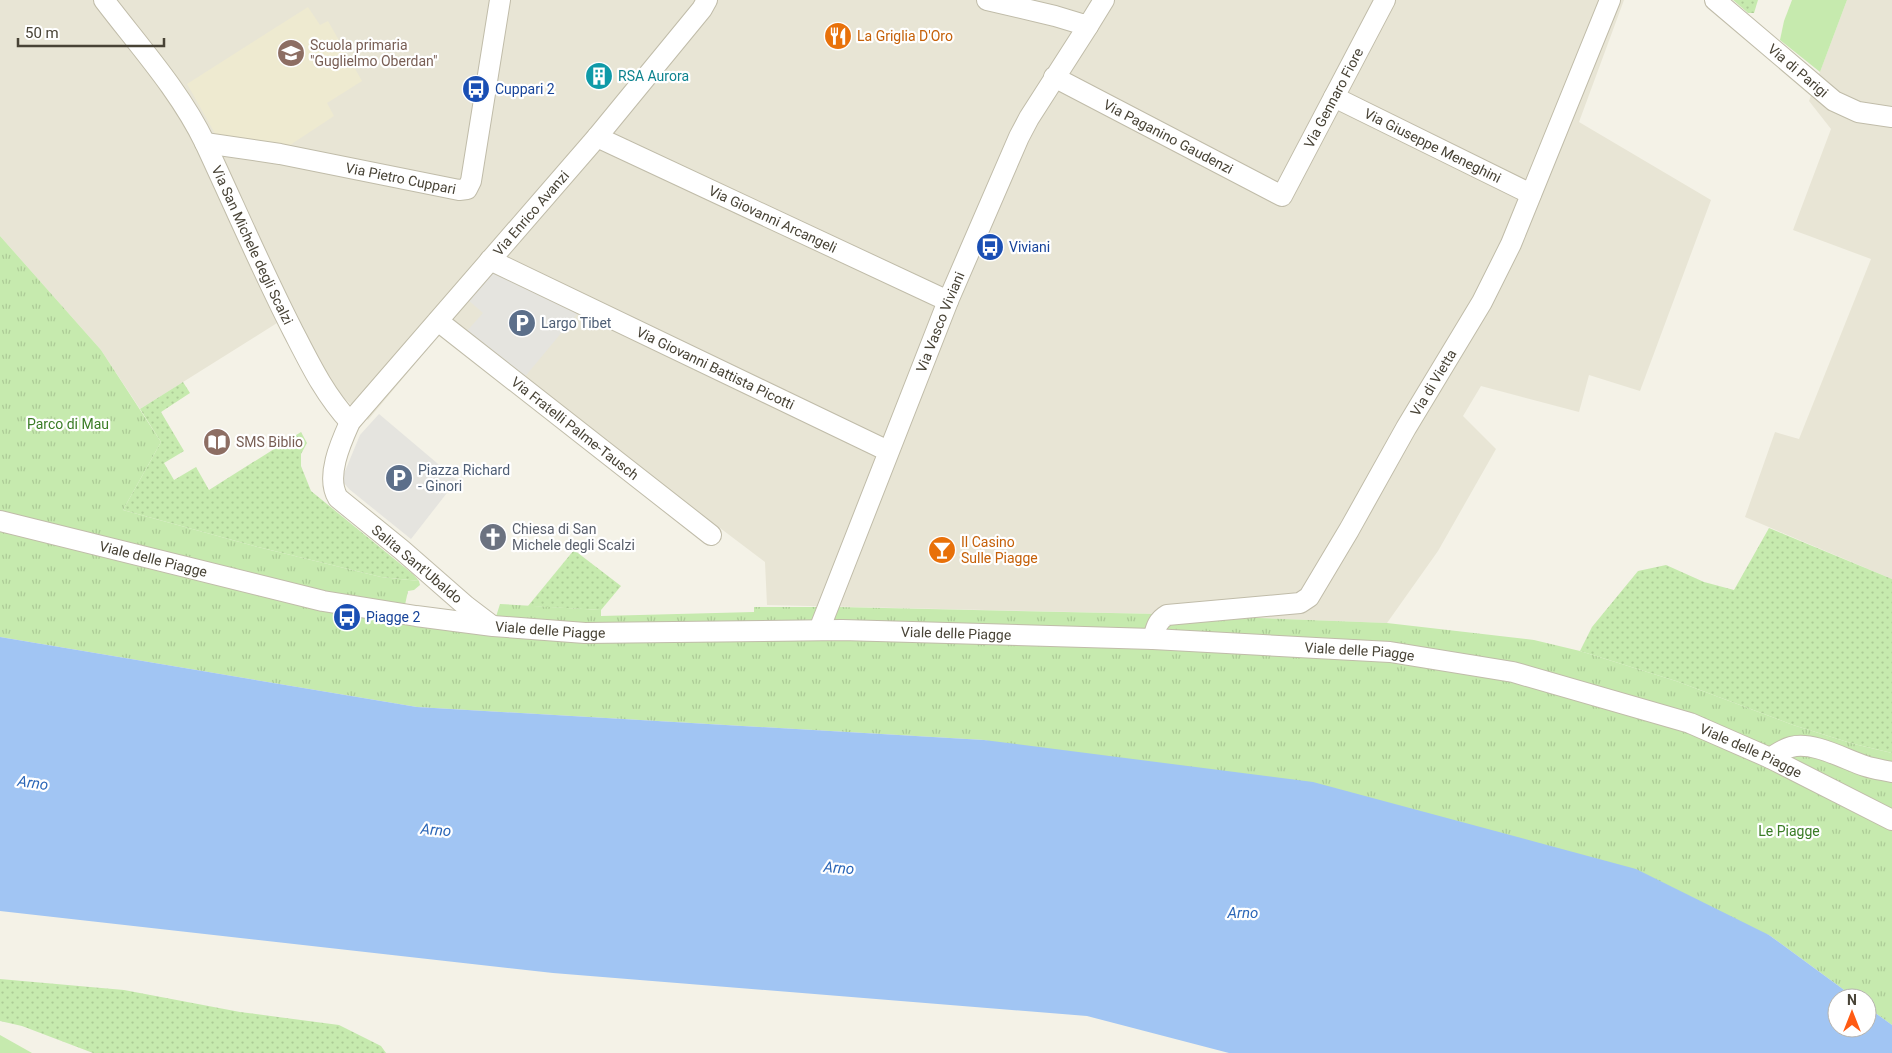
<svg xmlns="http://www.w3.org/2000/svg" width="1892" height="1053" viewBox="0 0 1892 1053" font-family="Roboto,sans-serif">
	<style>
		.residential { fill: #e8e5d5 }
		.education { fill: #eeead0 }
		.grass { fill: url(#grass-dots) }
		.park { fill: url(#park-tufts) }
		.garden { fill: #c6eaae }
		.parking { fill: #e5e4df }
		.water { fill: #a1c5f3 }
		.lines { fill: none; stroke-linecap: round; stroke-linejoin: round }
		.street-casing { stroke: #c0bca9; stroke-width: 22 }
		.street { stroke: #fff; stroke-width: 20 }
		.labels { text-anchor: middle; stroke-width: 4.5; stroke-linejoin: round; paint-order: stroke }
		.food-label { font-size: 14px; fill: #c56008; stroke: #fff; text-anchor: start }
		.education-label { font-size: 14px; fill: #785e54; stroke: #fff; text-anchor: start }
		.street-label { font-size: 14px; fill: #484336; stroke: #fff }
		.culture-label { font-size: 14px; fill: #0d838f; stroke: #fff; text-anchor: start }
		.transit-label { font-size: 14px; fill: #164399; stroke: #fff; text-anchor: start }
		.service-label { font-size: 14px; fill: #4e5e75; stroke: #fff; text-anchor: start }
		.park-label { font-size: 14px; fill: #3a7c26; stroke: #fff }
		.worship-label { font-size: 14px; fill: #5b616d; stroke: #fff; text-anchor: start }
		.water-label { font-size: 15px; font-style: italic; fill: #2a66b8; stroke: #fff }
	</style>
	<defs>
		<pattern id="grass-dots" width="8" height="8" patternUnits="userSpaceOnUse" patternTransform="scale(1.25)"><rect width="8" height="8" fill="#c6eaae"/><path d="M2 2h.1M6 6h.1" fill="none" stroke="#acca96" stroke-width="1.8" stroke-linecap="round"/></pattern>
		<pattern id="park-tufts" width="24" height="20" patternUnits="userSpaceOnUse" patternTransform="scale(1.25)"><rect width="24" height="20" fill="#c6eaae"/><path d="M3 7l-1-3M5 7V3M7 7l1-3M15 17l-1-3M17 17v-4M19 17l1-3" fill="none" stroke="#acca96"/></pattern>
	</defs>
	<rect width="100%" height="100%" fill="#f4f2e7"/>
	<g class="residential">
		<polygon points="0,0 1624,0 1579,122 1711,200 1640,391 1589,375 1579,412 1481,386 1463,416 1496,449 1438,551 1387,623 1158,614 767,605 765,562 449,323 368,420 332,387 293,313 140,409 101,350 0,236"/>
		<polygon points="1847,0 1892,0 1892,579 1745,517 1775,432 1799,439 1871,259 1793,230 1831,129 1809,101"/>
	</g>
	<polygon class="education" points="308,7 320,25 328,21 362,81 327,103 334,116 284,149 217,137 187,84"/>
	<g class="grass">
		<polygon points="1733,0 1758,0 1754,13 1748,13"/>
		<polygon points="183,382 190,393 161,412 184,451 164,463 174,480 196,467 209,490 301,432 307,443 301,454 301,466 311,491 414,575 419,581 381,577 258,547 123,510 161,442 140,409"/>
		<polygon points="1769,528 1892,579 1892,753 1854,744 1793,725 1676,681 1580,651 1592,627 1638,571 1666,565 1704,582 1734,590"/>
		<polygon points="574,550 621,586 601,610 528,606"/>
		<polygon points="0,979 124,990 240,1012 339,1025 381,1046 386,1053 93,1053 22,1026 0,1021"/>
	</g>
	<polygon class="park" points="0,236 101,350 161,442 123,510 258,547 381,577 419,581 420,585 414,590 408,591 403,614 493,626 500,604 601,610 601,616 754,612 754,607 839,607 1158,614 1387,623 1534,640 1580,651 1676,681 1793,725 1854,744 1892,753 1892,1025 1867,1007 1867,998 1855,998 1769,935 984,740 417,707 0,637"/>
	<g class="garden">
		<polygon points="1792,0 1847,0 1820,72 1780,40 1784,21"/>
		<polygon points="0,1035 32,1053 34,1053 0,1053"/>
	</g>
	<g class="parking">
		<polygon points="493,270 577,314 523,379 466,332 483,313 468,300"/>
		<polygon points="379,414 457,480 411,539 349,489 344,483 343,476 360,435"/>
	</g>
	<polygon class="water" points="0,637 417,707 984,740 1313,782 1636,869 1769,935 1855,998 1837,998 1837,1028 1867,1028 1867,1007 1892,1025 1892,1053 1229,1053 1087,1016 553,973 0,911"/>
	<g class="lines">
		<g class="street-casing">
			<g id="street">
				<path id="s1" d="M104,0C139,46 180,91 205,143C234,205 261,268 292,329C309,362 324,394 350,422"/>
				<polyline points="987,0 1055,16 1088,26 1104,0"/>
				<path id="s2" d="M1715,0L1834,101L1858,112L1892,117"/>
				<path id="s3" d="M1054,77L1282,196L1385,0"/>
				<path id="s4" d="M1334,97L1531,194"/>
				<path id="s5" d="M597,137L948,301"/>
				<path id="s6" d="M205,143L280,154L459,190L467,189L471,181L500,0"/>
				<path id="s7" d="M490,260L888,451"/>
				<path id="s8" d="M438,321L711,535"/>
				<path id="s9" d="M0,521L323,601L416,616L493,626L585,633L842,630L1153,639L1390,652L1513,672L1690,723L1770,758L1892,820"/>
				<path id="s10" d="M491,625L466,606L402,550L338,498C325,477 341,442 350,422L597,137L702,9L707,0"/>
				<path id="s11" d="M819,630L948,301L1019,137L1029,118L1088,26"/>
				<path id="s12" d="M1153,639C1156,628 1157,621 1167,615L1300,603L1309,597L1349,530L1406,428L1482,302L1511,244L1610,0"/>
				<path d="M1770,758C1777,754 1783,749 1791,747C1813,741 1844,759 1865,766C1874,769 1883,770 1892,772"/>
			</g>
		</g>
		<use href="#street" class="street"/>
	</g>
	<defs>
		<g id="restaurant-disc" transform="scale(1.4375)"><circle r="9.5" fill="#e8710a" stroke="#fff"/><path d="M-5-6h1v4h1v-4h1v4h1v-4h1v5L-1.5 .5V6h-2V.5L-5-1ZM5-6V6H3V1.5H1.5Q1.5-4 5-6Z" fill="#fff"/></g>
		<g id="school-disc" transform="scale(1.4375)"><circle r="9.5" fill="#8d6e63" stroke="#fff"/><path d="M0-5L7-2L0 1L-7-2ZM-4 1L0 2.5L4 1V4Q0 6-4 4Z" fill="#fff"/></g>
		<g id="building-disc" transform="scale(1.4375)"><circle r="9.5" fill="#0f9aa8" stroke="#fff"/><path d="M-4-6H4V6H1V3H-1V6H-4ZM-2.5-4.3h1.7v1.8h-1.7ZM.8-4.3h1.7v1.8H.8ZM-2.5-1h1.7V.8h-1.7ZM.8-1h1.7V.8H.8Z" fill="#fff"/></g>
		<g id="bus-disc" transform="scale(1.4375)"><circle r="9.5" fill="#1a4fb4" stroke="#fff"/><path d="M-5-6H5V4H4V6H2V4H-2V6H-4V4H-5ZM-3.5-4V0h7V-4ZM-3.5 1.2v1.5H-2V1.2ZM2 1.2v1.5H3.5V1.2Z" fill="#fff"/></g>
		<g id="parking-disc" transform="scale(1.4375)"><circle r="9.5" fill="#5c6f8a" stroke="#fff"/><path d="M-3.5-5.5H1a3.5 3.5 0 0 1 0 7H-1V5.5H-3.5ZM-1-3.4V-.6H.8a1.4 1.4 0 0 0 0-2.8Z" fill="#fff"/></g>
		<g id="library-disc" transform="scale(1.4375)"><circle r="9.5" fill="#8d6e63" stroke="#fff"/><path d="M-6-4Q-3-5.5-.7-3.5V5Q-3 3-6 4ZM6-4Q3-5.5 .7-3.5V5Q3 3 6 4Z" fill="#fff"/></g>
		<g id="church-disc" transform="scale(1.4375)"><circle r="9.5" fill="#6b7280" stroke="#fff"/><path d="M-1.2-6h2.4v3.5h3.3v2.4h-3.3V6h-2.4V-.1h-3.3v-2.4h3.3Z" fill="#fff"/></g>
		<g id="bar-disc" transform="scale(1.4375)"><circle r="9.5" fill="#e8710a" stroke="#fff"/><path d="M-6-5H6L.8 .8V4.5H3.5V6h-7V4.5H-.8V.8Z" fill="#fff"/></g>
	</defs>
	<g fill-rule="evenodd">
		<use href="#restaurant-disc" x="838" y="36"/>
		<use href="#school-disc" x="291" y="53"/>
		<use href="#building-disc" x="599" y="76"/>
		<use href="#bus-disc" x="476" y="89"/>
		<use href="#bus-disc" x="990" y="247"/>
		<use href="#parking-disc" x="522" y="323"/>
		<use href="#library-disc" x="217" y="442"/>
		<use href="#parking-disc" x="399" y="478"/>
		<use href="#church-disc" x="493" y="537"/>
		<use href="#bar-disc" x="942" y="550"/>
		<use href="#bus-disc" x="347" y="617"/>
	</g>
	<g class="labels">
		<g class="food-label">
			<text x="857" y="41">La Griglia D'Oro</text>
			<text x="961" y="547">Il Casino<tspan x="961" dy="16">Sulle Piagge</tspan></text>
		</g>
		<g class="education-label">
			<text x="310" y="50">Scuola primaria<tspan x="310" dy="16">"Guglielmo Oberdan"</tspan></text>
			<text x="236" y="447">SMS Biblio</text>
		</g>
		<g class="street-label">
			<text dy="5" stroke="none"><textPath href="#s2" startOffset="109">Via di Parigi</textPath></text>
			<text dy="5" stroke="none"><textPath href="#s3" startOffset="368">Via Gennaro Fiore</textPath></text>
			<text dy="5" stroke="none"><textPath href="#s3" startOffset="129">Via Paganino Gaudenzi</textPath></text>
			<text dy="5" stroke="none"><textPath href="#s4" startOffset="110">Via Giuseppe Meneghini</textPath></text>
			<text dy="5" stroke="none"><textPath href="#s6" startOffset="199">Via Pietro Cuppari</textPath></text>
			<text dy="5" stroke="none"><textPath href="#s10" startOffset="555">Via Enrico Avanzi</textPath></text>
			<text dy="5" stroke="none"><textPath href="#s5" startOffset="194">Via Giovanni Arcangeli</textPath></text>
			<text dy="5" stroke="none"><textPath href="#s1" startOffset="288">Via San Michele degli Scalzi</textPath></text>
			<text dy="5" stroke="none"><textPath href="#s11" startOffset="331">Via Vasco Viviani</textPath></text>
			<text dy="5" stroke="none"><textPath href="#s7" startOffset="250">Via Giovanni Battista Picotti</textPath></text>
			<text dy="5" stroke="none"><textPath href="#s12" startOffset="421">Via di Vietta</textPath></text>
			<text dy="5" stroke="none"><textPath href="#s8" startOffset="174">Via Fratelli Palme-Tausch</textPath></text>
			<text dy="5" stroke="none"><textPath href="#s9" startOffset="158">Viale delle Piagge</textPath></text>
			<text transform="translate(417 564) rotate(40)" y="5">Salita Sant'Ubaldo</text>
			<text dy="5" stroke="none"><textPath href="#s9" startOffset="562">Viale delle Piagge</textPath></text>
			<text dy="5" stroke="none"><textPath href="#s9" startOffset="968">Viale delle Piagge</textPath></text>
			<text dy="5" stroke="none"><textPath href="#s9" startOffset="1372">Viale delle Piagge</textPath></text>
			<text dy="5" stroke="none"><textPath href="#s9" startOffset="1778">Viale delle Piagge</textPath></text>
		</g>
		<g class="culture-label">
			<text x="618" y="81">RSA Aurora</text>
		</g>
		<g class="transit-label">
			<text x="495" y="94">Cuppari 2</text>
			<text x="1009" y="252">Viviani</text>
			<text x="366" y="622">Piagge 2</text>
		</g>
		<g class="service-label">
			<text x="541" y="328">Largo Tibet</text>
			<text x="418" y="475">Piazza Richard<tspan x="418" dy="16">- Ginori</tspan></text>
		</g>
		<g class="park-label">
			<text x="68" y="429">Parco di Mau</text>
			<text x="1789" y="836">Le Piagge</text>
		</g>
		<g class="worship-label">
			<text x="512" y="534">Chiesa di San<tspan x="512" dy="16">Michele degli Scalzi</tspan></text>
		</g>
		<g class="water-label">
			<text transform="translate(33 783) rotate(8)" y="5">Arno</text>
			<text transform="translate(436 830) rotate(5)" y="5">Arno</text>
			<text transform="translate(839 868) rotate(5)" y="5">Arno</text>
			<text x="1243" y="918">Arno</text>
		</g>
	</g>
	<g transform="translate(1852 1013)"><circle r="24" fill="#ffffff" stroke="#b6b4af"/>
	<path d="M0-4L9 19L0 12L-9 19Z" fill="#ff5b13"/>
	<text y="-8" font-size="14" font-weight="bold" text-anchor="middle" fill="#484336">N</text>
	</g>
	<path d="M18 38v8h146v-8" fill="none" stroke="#484336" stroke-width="2.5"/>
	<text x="25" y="38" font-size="15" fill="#484336" stroke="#ffffff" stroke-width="4" paint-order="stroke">50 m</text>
</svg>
